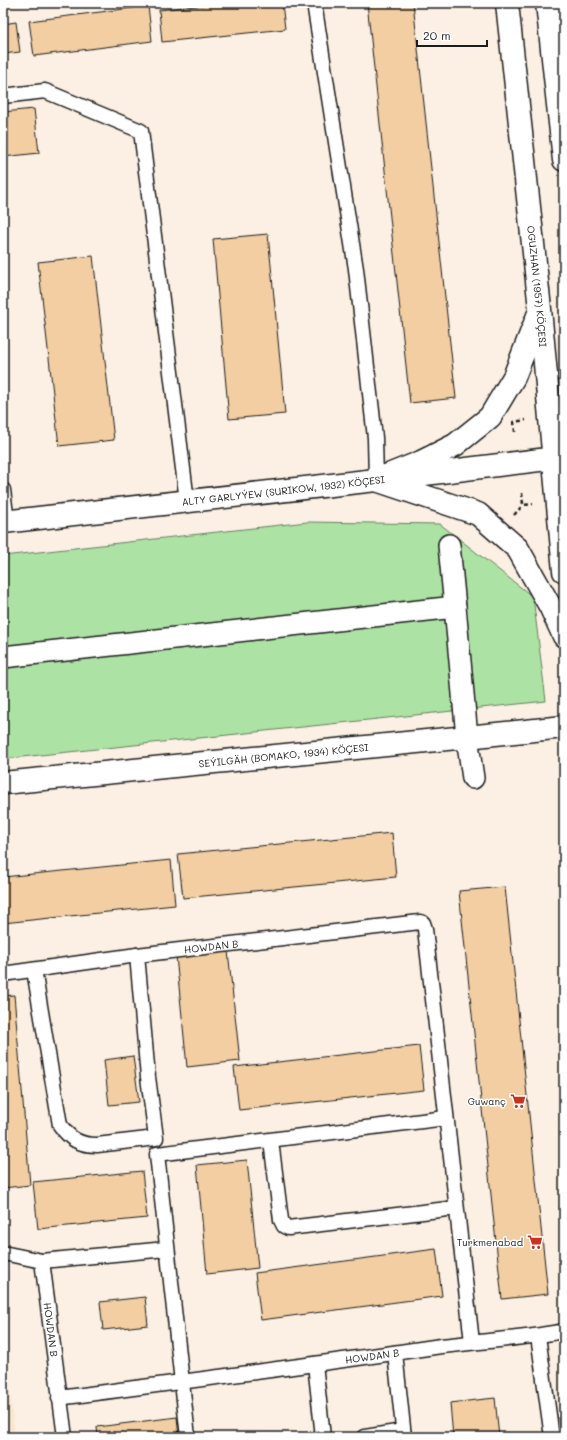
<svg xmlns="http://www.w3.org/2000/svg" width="567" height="1440" viewBox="0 0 567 1440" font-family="Mali,sans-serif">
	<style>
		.built { fill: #f8e6d0 }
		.green { fill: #ade2a5; stroke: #647f60 }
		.building { fill: #f2cea2; stroke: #1c1c1c }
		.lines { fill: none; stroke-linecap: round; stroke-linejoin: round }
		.service-casing { stroke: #1c1c1c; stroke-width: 17 }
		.pedestrian-casing { stroke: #1c1c1c; stroke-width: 24 }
		.tertiary-casing { stroke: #1c1c1c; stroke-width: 25 }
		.secondary-casing { stroke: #1c1c1c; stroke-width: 25 }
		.path { stroke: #1c1c1c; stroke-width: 2.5; stroke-dasharray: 4 3; stroke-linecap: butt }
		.service { stroke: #fff; stroke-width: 14 }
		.pedestrian { stroke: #fff; stroke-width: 21 }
		.tertiary { stroke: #fff; stroke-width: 22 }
		.secondary { stroke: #fff; stroke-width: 22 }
		.labels { text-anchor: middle; stroke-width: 3; stroke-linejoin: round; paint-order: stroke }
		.street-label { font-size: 10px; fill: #1c1c1c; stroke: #fff }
		.poi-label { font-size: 10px; fill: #1c1c1c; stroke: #fff; text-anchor: end }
	</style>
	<rect width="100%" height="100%" fill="#fbf0e3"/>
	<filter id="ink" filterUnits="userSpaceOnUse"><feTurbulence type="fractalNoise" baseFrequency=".025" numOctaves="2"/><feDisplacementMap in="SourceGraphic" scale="8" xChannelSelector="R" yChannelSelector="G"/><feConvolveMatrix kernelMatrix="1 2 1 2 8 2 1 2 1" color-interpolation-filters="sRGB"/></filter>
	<g filter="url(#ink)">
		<polygon class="built" points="3,1350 5,1350 15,1437 3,1437"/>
		<polygon class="green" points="307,522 440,524 533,597 546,701 3,759 3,556"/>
		<g class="building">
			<polygon points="223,3 282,3 285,29 162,42 159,10"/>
			<polygon points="367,3 413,3 456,398 410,403"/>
			<polygon points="148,6 152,41 34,56 29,21"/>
			<polygon points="16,22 20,52 3,54 3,24"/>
			<polygon points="34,109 39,153 3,157 3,112"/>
			<polygon points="268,234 285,414 229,419 213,239"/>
			<polygon points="93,256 114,440 59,446 38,262"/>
			<polygon points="392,833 396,877 183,898 178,854"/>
			<polygon points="171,860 175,905 3,923 3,877"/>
			<polygon points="505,887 548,1294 502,1299 459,891"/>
			<polygon points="228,951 240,1061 187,1067 176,956"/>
			<polygon points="14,995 30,1185 3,1188 3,996"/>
			<polygon points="419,1046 424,1090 239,1110 234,1067"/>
			<polygon points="133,1056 139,1102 109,1105 104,1060"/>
			<polygon points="247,1160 258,1268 207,1274 197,1165"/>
			<polygon points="142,1171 147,1218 38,1229 33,1182"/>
			<polygon points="436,1249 442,1296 261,1320 255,1273"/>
			<polygon points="145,1297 148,1325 103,1330 100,1302"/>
			<polygon points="495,1398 499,1437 453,1437 450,1403"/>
			<polygon points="177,1417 179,1437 98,1437 97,1427"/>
		</g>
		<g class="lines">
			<g class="service-casing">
				<g id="service">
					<polyline points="314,3 356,269 375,438 376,480"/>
					<polyline points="548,6 564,4"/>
					<polyline points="3,96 45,91 141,131 187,501"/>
					<polyline points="3,490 7,522"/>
					<path d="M34,970L60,1125C70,1139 79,1145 97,1145L156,1138L148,1077L137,955"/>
					<path id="s1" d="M3,974L137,955L420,922L423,923L425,929L472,1342"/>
					<polyline points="271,1141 281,1220 284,1226 288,1228 456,1208"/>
					<path id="s2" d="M3,1253L42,1261L65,1437"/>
					<polyline points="42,1261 166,1249"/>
					<polyline points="538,1336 552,1437"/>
					<polyline points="395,1353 404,1437"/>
					<polyline points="315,1364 323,1437"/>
					<path id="s3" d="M59,1398C187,1381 314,1365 441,1346C482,1341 523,1339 564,1331"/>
					<polyline points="188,1437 157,1154 446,1118"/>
					<polyline points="365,1437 403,1431"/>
				</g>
			</g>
			<g class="pedestrian-casing">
				<g id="pedestrian">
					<polyline points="449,545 455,607"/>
					<polyline points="3,657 455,607 467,737 473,778"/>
				</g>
			</g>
			<g class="tertiary-casing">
				<g id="tertiary">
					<path id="s4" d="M3,522L376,480L564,457"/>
					<path id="s5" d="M3,783L467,737L564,727"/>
				</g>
			</g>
			<g class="secondary-casing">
				<g id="secondary">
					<path id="s6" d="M507,3L540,309L564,571"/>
					<polyline points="547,3 564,160"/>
					<polyline points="376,480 478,514 518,549 551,608 564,636"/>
					<polyline points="376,480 421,462 455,445 490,417 514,377 539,313"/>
				</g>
			</g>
			<g class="path">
				<polyline points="515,432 514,422 526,420"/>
				<polyline points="522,493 523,505 533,504"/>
				<polyline points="514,515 523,505"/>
			</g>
			<use href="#service" class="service"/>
			<use href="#pedestrian" class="pedestrian"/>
			<use href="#tertiary" class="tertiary"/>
			<use href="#secondary" class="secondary"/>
		</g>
	</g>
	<defs>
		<g id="supermarket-bare" transform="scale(1.2)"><path d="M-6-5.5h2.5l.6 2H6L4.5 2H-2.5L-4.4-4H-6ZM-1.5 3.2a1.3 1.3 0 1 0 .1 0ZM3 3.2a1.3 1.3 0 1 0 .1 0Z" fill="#c8321e" stroke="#fff" stroke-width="2.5" paint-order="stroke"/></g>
	</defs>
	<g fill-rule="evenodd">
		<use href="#supermarket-bare" x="518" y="1101"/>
		<use href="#supermarket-bare" x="535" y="1242"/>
	</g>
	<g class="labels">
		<g class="street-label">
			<text dy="4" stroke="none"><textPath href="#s6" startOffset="285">OGUZHAN (1957) KÖÇESI</textPath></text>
			<text dy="4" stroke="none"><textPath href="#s4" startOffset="282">ALTY GARLYÝEW (SURIKOW, 1932) KÖÇESI</textPath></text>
			<text dy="4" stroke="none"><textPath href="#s5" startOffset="282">SEÝILGÄH (BOMAKO, 1934) KÖÇESI</textPath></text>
			<text dy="4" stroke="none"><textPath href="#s1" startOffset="210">HOWDAN B</textPath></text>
			<text dy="4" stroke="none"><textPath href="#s2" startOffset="109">HOWDAN B</textPath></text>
			<text dy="4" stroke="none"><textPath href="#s3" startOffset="316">HOWDAN B</textPath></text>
		</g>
		<g class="poi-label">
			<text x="506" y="1105">Guwanç</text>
			<text x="523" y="1246">Turkmenabad</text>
		</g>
	</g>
	<rect width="567" height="1440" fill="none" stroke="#fff" stroke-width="16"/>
	<rect x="8" y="8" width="551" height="1424" fill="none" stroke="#1c1c1c" stroke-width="1.5" filter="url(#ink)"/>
	<path d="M417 40v6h70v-6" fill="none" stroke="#1c1c1c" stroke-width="2"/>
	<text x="423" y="40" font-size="12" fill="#1c1c1c" stroke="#ffffff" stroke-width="3" paint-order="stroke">20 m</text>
</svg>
